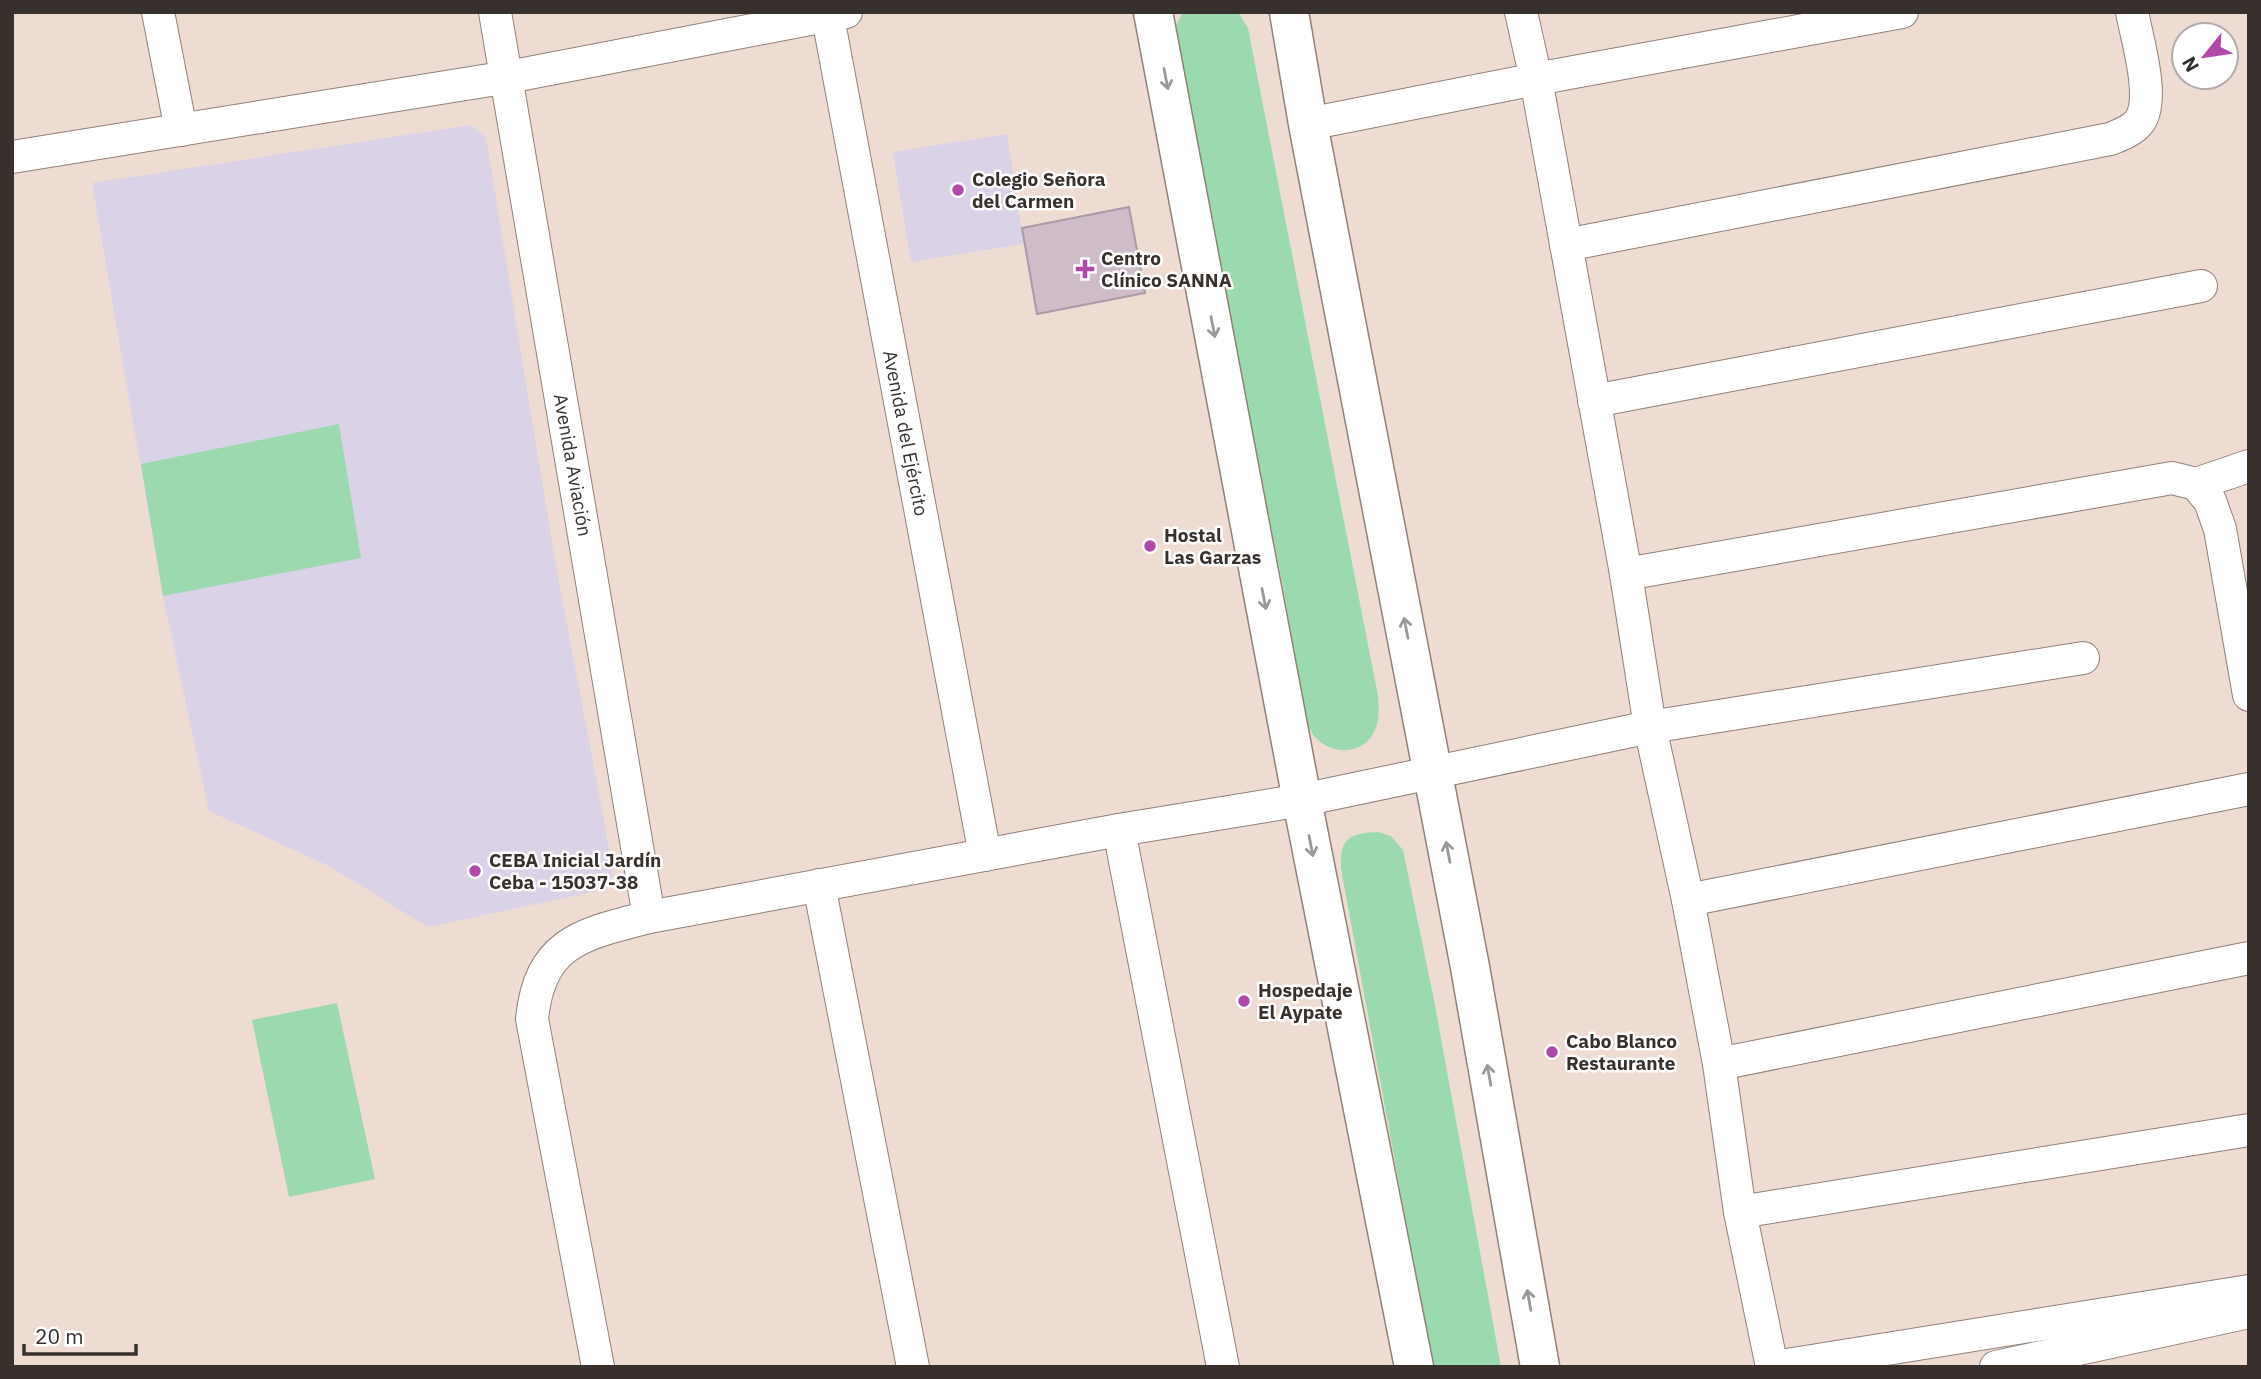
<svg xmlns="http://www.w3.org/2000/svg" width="2261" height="1379" viewBox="0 0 2261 1379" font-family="'IBM Plex Sans',sans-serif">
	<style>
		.education { fill: #dad2e7 }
		.green { fill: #9bdaaf }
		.building { fill: #cebdc9; stroke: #aa9aa5; stroke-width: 2 }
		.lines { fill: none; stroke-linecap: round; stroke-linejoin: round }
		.minor-casing { stroke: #918077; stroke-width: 34 }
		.secondary-casing { stroke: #918077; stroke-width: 41 }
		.minor { stroke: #fff; stroke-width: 32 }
		.secondary { stroke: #fff; stroke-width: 38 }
		.oneway { stroke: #9b9896 }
		.poi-dot { fill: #b148aa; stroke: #fff; stroke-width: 2.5 }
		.labels { text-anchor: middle; stroke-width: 5; stroke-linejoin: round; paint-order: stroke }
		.poi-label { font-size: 19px; font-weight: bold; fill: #37302c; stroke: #fff; text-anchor: start }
		.street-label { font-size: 19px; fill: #37302c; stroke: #fff }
	</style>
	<rect width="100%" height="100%" fill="#eedcd2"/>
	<g class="education">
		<polygon points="471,125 486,137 555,561 602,809 613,876 606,889 428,927 329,866 209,811 163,596 92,183"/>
		<polygon points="1007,134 1024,244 911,262 893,152"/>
	</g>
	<g class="green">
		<path d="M1183,12H1238L1248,28L1378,696C1379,709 1380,722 1373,734C1361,755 1332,755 1316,738C1312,735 1310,728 1307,724L1282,581L1172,32Z"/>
		<polygon points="339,424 361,558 163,596 141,464"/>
		<path d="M1378,832L1391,836L1403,850L1434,1000L1501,1367H1433L1341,869C1339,839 1349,833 1378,832Z"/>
		<polygon points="337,1003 375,1179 289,1197 252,1020"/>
	</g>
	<polygon class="building" points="1129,207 1145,293 1037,314 1022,228"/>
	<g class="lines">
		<g class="minor-casing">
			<g id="minor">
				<polyline points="158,12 181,130"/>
				<polyline points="495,12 649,917"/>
				<polyline points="827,12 985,855"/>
				<polyline points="1521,12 1536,79 1626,574 1650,727 1688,900 1719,1064 1740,1212 1772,1367"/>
				<polyline points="1308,124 1536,79 1902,12"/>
				<polyline points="12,157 508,77 846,12"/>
				<path d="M1566,245L2110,139C2120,135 2132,131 2139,122C2156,100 2137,39 2132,12"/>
				<polyline points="1594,401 2201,286"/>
				<polyline points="2196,484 2249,466"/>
				<polyline points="1626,574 2172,478 2196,484 2210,501 2220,529 2249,695"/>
				<polyline points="1119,830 1223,1367"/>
				<polyline points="819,885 913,1367"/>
				<polyline points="1688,900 2249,789"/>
				<polyline points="1719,1064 2249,958"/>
				<polyline points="1740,1212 2249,1130"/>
				<path d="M598,1367L532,1019C540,941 583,934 649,917L1119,830L1302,800L1650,727L2083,658"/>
				<polyline points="1774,1367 2249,1291"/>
				<polyline points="1996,1367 2249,1312"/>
			</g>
		</g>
		<g class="secondary-casing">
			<g id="secondary">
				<polyline points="1153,12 1302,800 1414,1367"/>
				<polyline points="1289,12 1308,124 1470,967 1540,1367"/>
			</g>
		</g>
		<use href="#minor" class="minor"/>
		<use href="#secondary" class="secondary"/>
	</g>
	<defs><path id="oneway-shaft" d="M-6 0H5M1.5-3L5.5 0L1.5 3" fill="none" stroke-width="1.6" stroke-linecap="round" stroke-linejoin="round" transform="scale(1.75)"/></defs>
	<g class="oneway">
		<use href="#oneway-shaft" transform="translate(1166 79) rotate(79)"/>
		<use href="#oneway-shaft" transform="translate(1213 327) rotate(79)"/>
		<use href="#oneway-shaft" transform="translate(1264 599) rotate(79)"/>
		<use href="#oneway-shaft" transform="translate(1406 628) rotate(-101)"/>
		<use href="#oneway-shaft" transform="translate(1311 846) rotate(79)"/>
		<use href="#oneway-shaft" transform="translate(1448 852) rotate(-101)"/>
		<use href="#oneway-shaft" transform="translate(1489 1075) rotate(-100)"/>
		<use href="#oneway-shaft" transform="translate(1529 1300) rotate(-100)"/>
	</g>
	<g class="poi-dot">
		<circle cx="958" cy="190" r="7"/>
		<path d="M1081.5 258.5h7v7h7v7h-7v7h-7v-7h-7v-7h7z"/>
		<circle cx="1150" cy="546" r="7"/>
		<circle cx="475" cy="871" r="7"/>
		<circle cx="1244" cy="1001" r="7"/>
		<circle cx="1552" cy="1052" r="7"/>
	</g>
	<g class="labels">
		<g class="poi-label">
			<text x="972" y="186">Colegio Señora<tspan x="972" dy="22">del Carmen</tspan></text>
			<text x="1101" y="265">Centro<tspan x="1101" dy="22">Clínico SANNA</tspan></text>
			<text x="1164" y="542">Hostal<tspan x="1164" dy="22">Las Garzas</tspan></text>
			<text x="489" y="867">CEBA Inicial Jardín<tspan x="489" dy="22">Ceba - 15037-38</tspan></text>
			<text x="1258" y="997">Hospedaje<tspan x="1258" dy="22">El Aypate</tspan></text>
			<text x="1566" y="1048">Cabo Blanco<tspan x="1566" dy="22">Restaurante</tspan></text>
		</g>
		<g class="street-label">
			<text transform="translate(906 433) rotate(79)" y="7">Avenida del Ejército</text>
			<text transform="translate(573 465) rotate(80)" y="7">Avenida Aviación</text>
		</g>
	</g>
	<rect width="2261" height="1379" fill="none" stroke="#37302c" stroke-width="28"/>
	<g transform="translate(2205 56) rotate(240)"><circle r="33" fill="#ffffff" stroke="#afacab" stroke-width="2"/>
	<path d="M0-5L12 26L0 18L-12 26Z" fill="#b148aa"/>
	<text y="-10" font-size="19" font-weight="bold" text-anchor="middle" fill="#37302c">N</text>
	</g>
	<path d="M24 1344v10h112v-10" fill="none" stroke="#37302c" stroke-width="3.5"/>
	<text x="35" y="1344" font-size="21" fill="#37302c" stroke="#ffffff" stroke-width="5" paint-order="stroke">20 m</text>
</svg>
